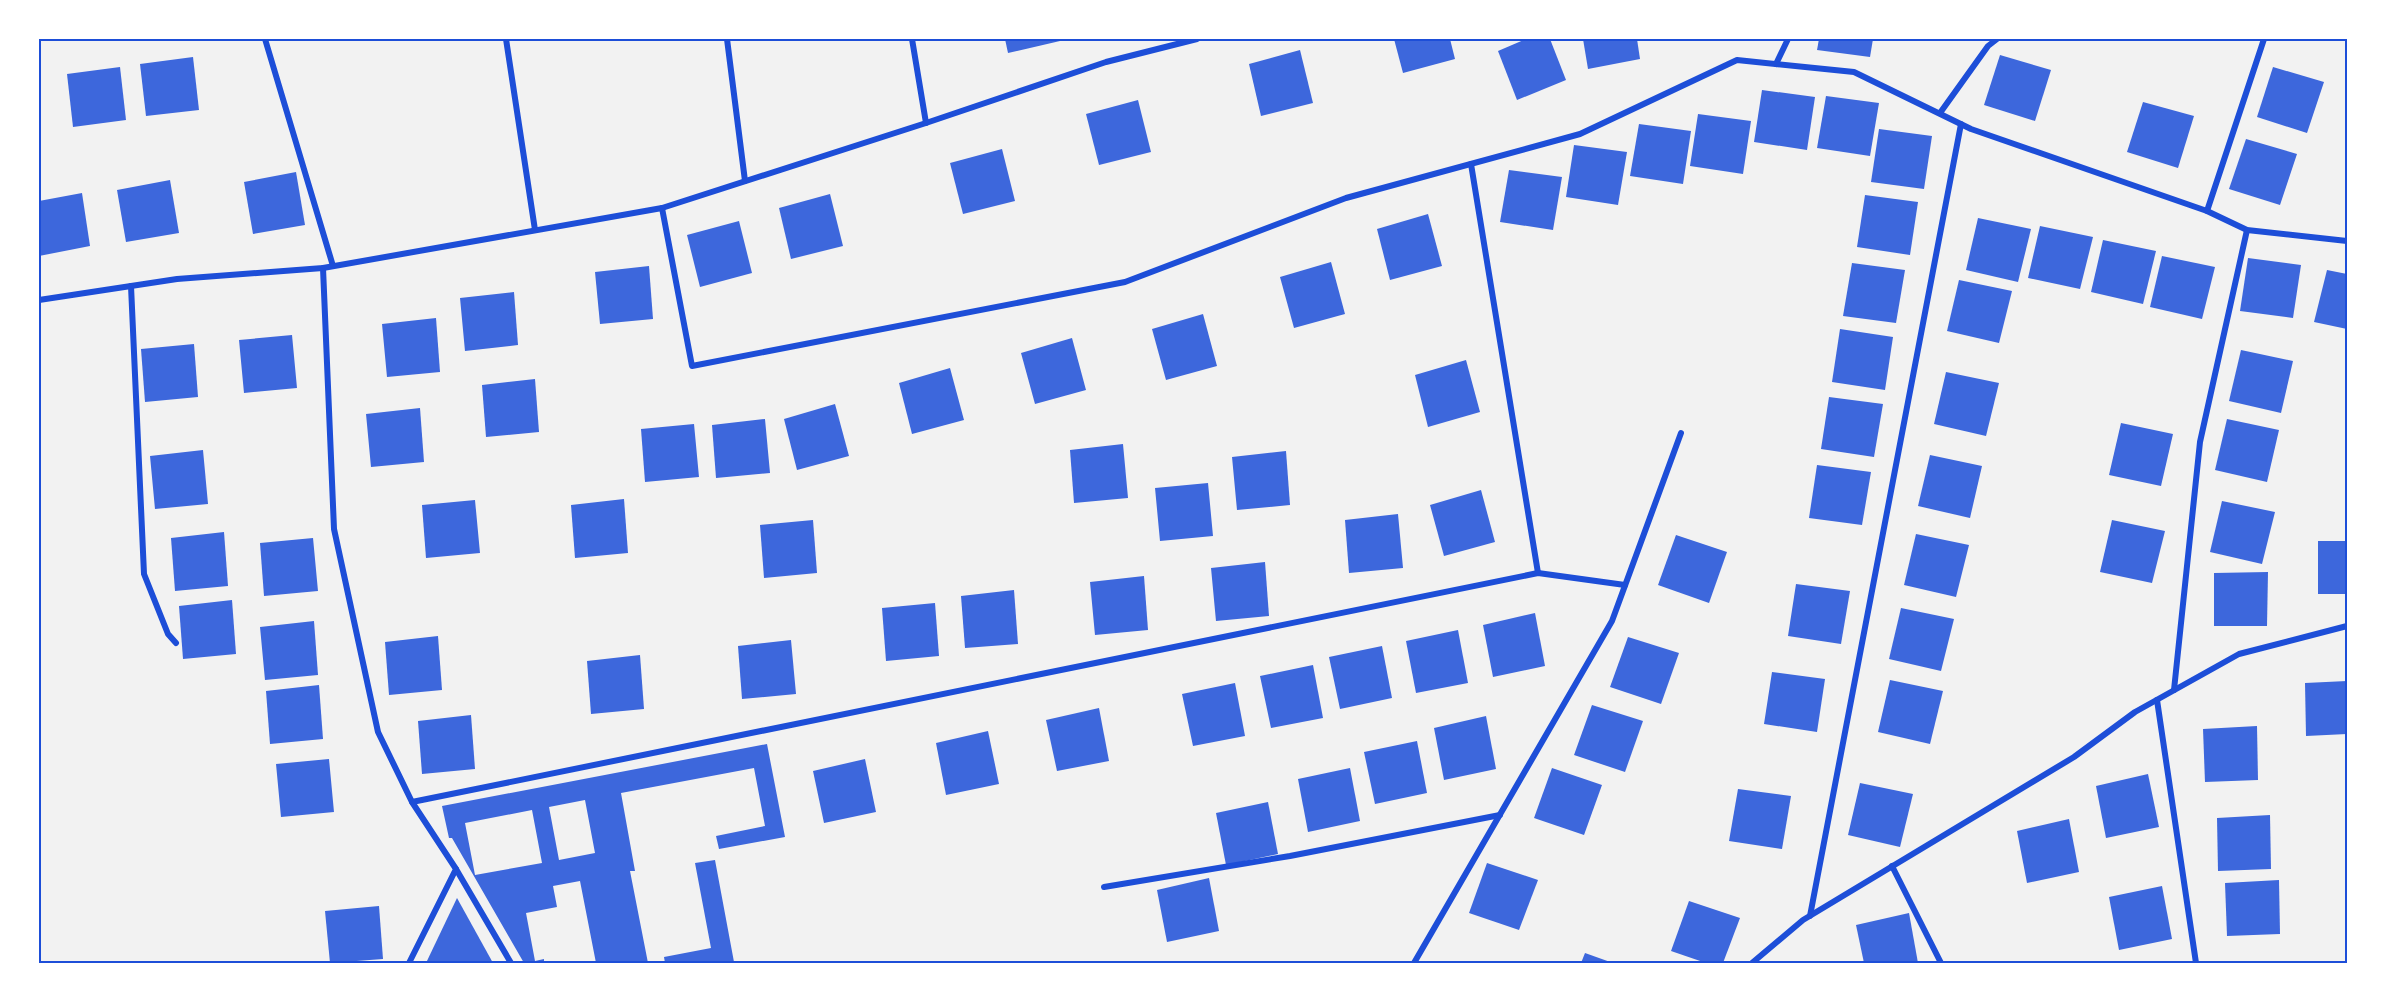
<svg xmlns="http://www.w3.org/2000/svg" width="2386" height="1002" viewBox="0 0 2386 1002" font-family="'Nunito Sans',sans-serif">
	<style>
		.building { fill: #3d67dc; fill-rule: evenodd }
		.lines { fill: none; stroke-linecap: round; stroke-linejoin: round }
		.minor { stroke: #1d4ed8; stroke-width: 6 }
		.neatline { fill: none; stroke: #1d4ed8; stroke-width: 2 }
	</style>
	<rect width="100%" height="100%" fill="#f2f2f2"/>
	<g class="building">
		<polygon points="1005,39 1059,39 1060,41 1008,53"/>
		<polygon points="1394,39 1450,39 1455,59 1403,73"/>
		<polygon points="1526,39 1550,39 1566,80 1517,100 1498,51"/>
		<polygon points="1583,39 1637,39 1640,59 1588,69"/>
		<polygon points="1819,39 1873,39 1870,57 1817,50"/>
		<polygon points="1300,50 1313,103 1261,116 1249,64"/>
		<polygon points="2000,55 2051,70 2035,121 1984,105"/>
		<polygon points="193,57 199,110 146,116 140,64"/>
		<polygon points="120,67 126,120 73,127 67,74"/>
		<polygon points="2273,67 2324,82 2307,133 2257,117"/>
		<polygon points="1762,90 1815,97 1807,150 1754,142"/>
		<polygon points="1826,96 1879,103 1870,156 1817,148"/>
		<polygon points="1138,100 1151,152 1099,165 1086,114"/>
		<polygon points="2143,102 2194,116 2178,168 2127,152"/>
		<polygon points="1698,114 1751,121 1743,174 1690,166"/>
		<polygon points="1639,124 1691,131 1683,184 1630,176"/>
		<polygon points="1879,129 1932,136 1924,189 1871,182"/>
		<polygon points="2246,139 2297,154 2280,205 2229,189"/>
		<polygon points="1574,145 1627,152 1618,205 1566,197"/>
		<polygon points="1002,149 1015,201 963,214 950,163"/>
		<polygon points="1509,170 1562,177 1553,230 1500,222"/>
		<polygon points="296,172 305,225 253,234 244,182"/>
		<polygon points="170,180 179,233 126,242 117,190"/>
		<polygon points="82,193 90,246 39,256 39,201"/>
		<polygon points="830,194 843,246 791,259 779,208"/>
		<polygon points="1865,195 1918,202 1910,255 1857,247"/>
		<polygon points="1428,214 1442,266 1390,280 1377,229"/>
		<polygon points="1978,218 2031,229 2018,282 1966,270"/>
		<polygon points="739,221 752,273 700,287 687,235"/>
		<polygon points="2040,226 2093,237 2080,289 2028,278"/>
		<polygon points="2103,240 2156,251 2143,304 2091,292"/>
		<polygon points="2162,256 2215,267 2202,319 2150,307"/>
		<polygon points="2248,258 2301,265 2293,318 2240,311"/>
		<polygon points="1331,262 1345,314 1294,328 1280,277"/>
		<polygon points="1852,263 1905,270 1896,323 1843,316"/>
		<polygon points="649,266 653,319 600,324 595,272"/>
		<polygon points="2327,270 2347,274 2347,329 2314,322"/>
		<polygon points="1959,280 2012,291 1999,343 1947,331"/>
		<polygon points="514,292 518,345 465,351 460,298"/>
		<polygon points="1203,314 1217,366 1166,380 1152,329"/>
		<polygon points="436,318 440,372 387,377 382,324"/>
		<polygon points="1840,329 1893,337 1885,390 1832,382"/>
		<polygon points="292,335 297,388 244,393 239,340"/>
		<polygon points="1072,338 1086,390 1035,404 1021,353"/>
		<polygon points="194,344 198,397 145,402 141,349"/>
		<polygon points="2241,350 2293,361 2281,413 2229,401"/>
		<polygon points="1466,360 1480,412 1428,427 1415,375"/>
		<polygon points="950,368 964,420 912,434 899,383"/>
		<polygon points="1946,372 1999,383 1986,436 1934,424"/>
		<polygon points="535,379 539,432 486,437 482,385"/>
		<polygon points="1829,397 1883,404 1874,457 1821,449"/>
		<polygon points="835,404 849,456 797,470 784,419"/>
		<polygon points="420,408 424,462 371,467 366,414"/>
		<polygon points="765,419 770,473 716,478 712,425"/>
		<polygon points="2227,419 2279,430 2267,482 2215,470"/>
		<polygon points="2121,423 2173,434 2161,486 2109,475"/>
		<polygon points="694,424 699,477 645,482 641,429"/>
		<polygon points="1123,444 1128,498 1074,503 1070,450"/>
		<polygon points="203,450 208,504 155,509 150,456"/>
		<polygon points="1286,451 1290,505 1237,510 1232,457"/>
		<polygon points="1930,455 1982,466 1970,518 1918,506"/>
		<polygon points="1817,465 1871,472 1862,525 1809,518"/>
		<polygon points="1208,483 1213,536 1160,541 1155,488"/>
		<polygon points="1481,490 1495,542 1444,556 1430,505"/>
		<polygon points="624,499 628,553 575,558 571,505"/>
		<polygon points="475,500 480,553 426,558 422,505"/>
		<polygon points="2222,501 2275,512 2262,564 2210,552"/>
		<polygon points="1398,514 1403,568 1349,573 1345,520"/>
		<polygon points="813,520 817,573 764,578 760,525"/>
		<polygon points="2112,520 2165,531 2152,583 2100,572"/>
		<polygon points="224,532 228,586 175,591 171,538"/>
		<polygon points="1916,534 1969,545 1956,597 1904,585"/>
		<polygon points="1676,535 1727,552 1709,603 1658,585"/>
		<polygon points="313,538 318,591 264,596 260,543"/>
		<rect x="2318" y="541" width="29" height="53"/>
		<polygon points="1265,562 1269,616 1216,621 1211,568"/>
		<polygon points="2268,572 2267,626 2214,626 2214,573"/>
		<polygon points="1144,576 1148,630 1095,635 1090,582"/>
		<polygon points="1796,584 1850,591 1841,644 1788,636"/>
		<polygon points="1014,590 1018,644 965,648 961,596"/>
		<polygon points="232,600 236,654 183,659 179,606"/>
		<polygon points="935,603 939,656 886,661 882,608"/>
		<polygon points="1901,608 1954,619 1941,671 1889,659"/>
		<polygon points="1535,613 1545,666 1493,677 1483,625"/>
		<polygon points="314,621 318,675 265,680 260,627"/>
		<polygon points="1458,630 1468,683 1416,693 1406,641"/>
		<polygon points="438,636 442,690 389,695 385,642"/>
		<polygon points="1628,637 1679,653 1661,704 1610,687"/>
		<polygon points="791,640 796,694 742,699 738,646"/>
		<polygon points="1382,646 1392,698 1340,709 1329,657"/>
		<polygon points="640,655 644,709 591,714 587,661"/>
		<polygon points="1313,665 1323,718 1271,728 1260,676"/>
		<polygon points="1772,672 1825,679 1817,732 1764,724"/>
		<polygon points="1890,680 1943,691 1930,744 1878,732"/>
		<polygon points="2347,681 2347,734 2306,736 2305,683"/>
		<polygon points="1235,683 1245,736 1193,746 1182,694"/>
		<polygon points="319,685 323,739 270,744 266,691"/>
		<polygon points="1592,705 1643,721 1625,772 1574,755"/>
		<polygon points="1099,708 1109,761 1057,771 1046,720"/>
		<polygon points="471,715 475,769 422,774 418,721"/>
		<polygon points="1486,716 1496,769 1444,780 1434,728"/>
		<polygon points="2257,726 2258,780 2205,782 2203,729"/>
		<polygon points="988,731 999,784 946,795 936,743"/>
		<polygon points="1417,741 1427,793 1375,804 1364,752"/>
		<path d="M767,744L785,837L719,849L716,836L765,826L754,768L621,793L635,871H630L648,963H596L580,881L553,886L557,907L526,913L535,961L544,959V963H524L452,838H449L442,806ZM585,800L595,853L559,860L549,807ZM532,810L542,863L475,875L465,823Z"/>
		<polygon points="329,759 334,812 281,817 276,764"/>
		<polygon points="865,759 876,812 824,823 813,771"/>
		<polygon points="1350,768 1360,821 1308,832 1298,779"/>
		<polygon points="1552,768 1602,785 1584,835 1534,818"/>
		<polygon points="2148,774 2159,827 2106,838 2096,786"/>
		<polygon points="1860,783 1913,794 1900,847 1848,835"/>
		<polygon points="1738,789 1791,796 1782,849 1729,841"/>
		<polygon points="1268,802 1278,854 1226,865 1216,813"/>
		<polygon points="2270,815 2271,869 2218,871 2217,818"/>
		<polygon points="2069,819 2079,872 2027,883 2017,831"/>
		<polygon points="715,860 734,962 665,963 664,957 711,948 695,863"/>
		<polygon points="1487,863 1538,880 1519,930 1469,913"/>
		<polygon points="1209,878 1219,931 1167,942 1157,890"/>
		<polygon points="2279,880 2280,934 2227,936 2225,883"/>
		<polygon points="2162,886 2172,939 2119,950 2109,897"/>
		<polygon points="457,898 493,963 426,963"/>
		<polygon points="1689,901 1740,918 1723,963 1706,963 1671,951"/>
		<polygon points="379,906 383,959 330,963 325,911"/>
		<polygon points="1909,913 1918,963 1864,963 1856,925"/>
		<polygon points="1585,953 1613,963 1581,963"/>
	</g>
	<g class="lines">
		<g class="minor">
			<polyline points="265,39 333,266"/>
			<polyline points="506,39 535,230"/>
			<polyline points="727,39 745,181"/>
			<polyline points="912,39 926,123"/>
			<polyline points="1776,64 1788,39"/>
			<polyline points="1940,113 1988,46 1997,39"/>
			<polyline points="1471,164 1538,573"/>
			<polyline points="662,208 692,366 1125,282 1346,198 1580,134 1737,60 1854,72 1971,129 2207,211 2247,230 2347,241"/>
			<polyline points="2207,211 2264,39"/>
			<polyline points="323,268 334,529 378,732 412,802 456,869 409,963"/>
			<polyline points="131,286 144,574 168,634 176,643"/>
			<polyline points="39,300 177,279 323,268 662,208 926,123 1106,62 1197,39"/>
			<polyline points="2174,690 2200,442 2247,230"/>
			<polyline points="2157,700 2196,963"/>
			<polyline points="412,802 1538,573 1625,585"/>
			<polyline points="1892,866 1941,963"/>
			<polyline points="456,869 511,963"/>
			<polyline points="1104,887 1290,856 1500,815"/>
			<polyline points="1810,916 1961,124"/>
			<polyline points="1414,963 1612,621 1681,433"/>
			<polyline points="1752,963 1803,920 2074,757 2135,712 2239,654 2347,626"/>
		</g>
	</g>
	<rect width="2386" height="1002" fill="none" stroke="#ffffff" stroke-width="81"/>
	<rect x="40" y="40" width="2306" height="922" class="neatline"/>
</svg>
